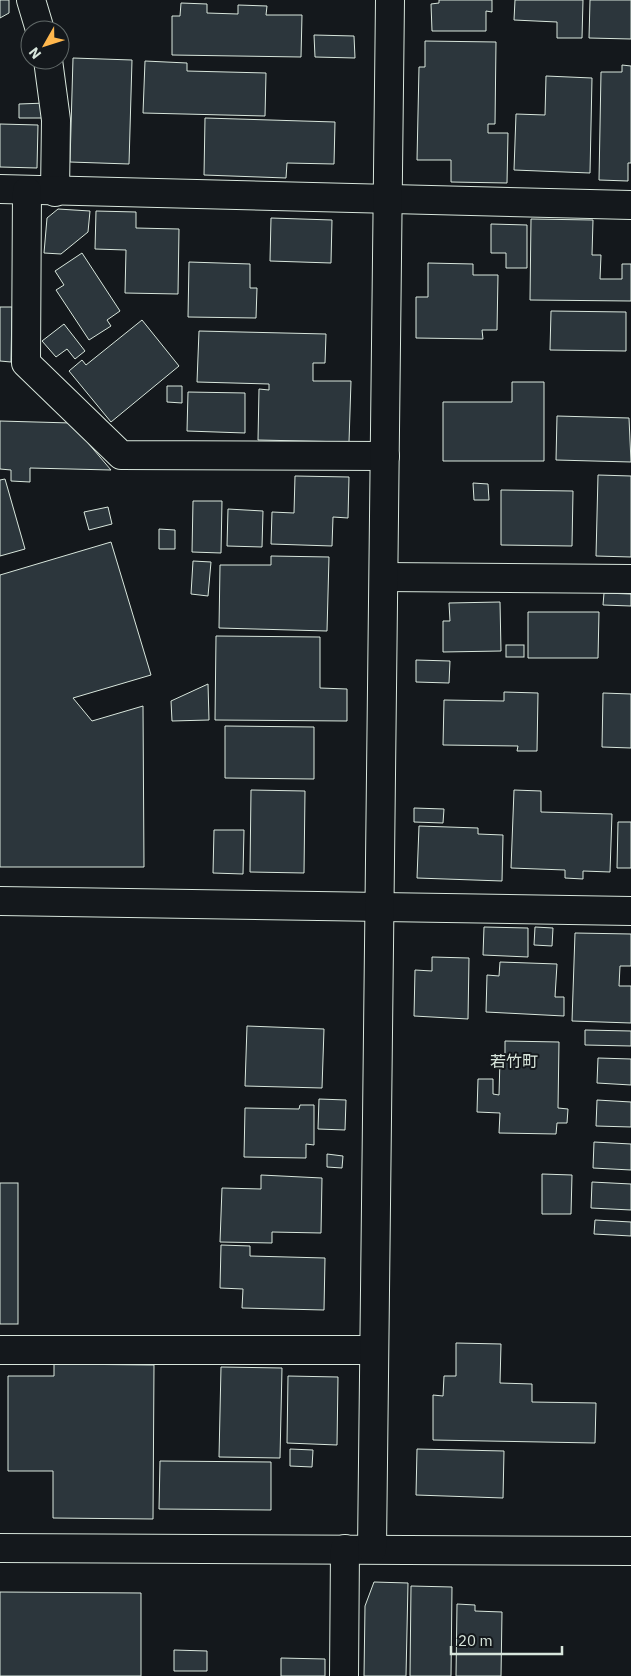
<svg xmlns="http://www.w3.org/2000/svg" width="631" height="1676" viewBox="0 0 631 1676" font-family="'IBM Plex Sans','Noto Sans JP',sans-serif">
	<style>
		.building { fill: #2c363c; stroke: #d8e6dc }
		.lines { fill: none; stroke-linecap: round; stroke-linejoin: round }
		.street-casing { stroke: #d8e6dc; stroke-width: 30 }
		.street { stroke: #14181c; stroke-width: 28 }
		.labels { text-anchor: middle; stroke-width: 4; stroke-linejoin: round; paint-order: stroke }
		.neighbourhood-label { font-size: 16px; fill: #d8e6dc; stroke: #14181c }
	</style>
	<rect width="100%" height="100%" fill="#14181c"/>
	<g class="building">
		<polygon points="0,0 9,0 9,13 0,18"/>
		<polygon points="439,0 492,0 492,12 486,11 486,31 432,31 431,4 439,3"/>
		<polygon points="515,0 583,0 582,38 557,38 557,22 514,20"/>
		<polygon points="590,0 631,0 631,39 589,38"/>
		<polygon points="181,3 207,4 207,13 238,14 238,5 267,6 266,15 302,15 301,57 172,55 172,16 180,16"/>
		<polygon points="314,35 354,36 355,58 315,57"/>
		<polygon points="425,41 496,42 495,124 488,124 488,133 508,133 507,183 451,182 451,160 417,160 419,67 425,67"/>
		<polygon points="73,58 132,60 129,164 70,162"/>
		<polygon points="145,61 187,63 187,71 266,73 265,116 143,113"/>
		<polygon points="622,65 631,66 631,163 628,163 628,181 599,180 601,72 622,72"/>
		<polygon points="546,76 592,78 590,173 514,170 516,114 545,115"/>
		<polygon points="46,103 46,118 19,118 19,104"/>
		<polygon points="205,118 335,122 334,164 287,163 286,178 204,175"/>
		<polygon points="0,124 38,125 37,168 0,167"/>
		<polygon points="58,209 90,211 88,232 61,254 44,253 47,218"/>
		<polygon points="96,211 136,212 136,228 179,229 178,294 125,293 126,250 95,249"/>
		<polygon points="271,218 332,220 331,263 270,261"/>
		<polygon points="531,219 593,220 592,255 601,255 600,279 622,279 622,264 631,264 631,301 530,300"/>
		<polygon points="491,224 527,225 527,268 506,268 506,253 491,253"/>
		<polygon points="82,253 120,311 107,320 111,326 89,340 56,290 64,285 55,271"/>
		<polygon points="189,262 250,264 250,288 257,288 256,318 188,317"/>
		<polygon points="428,263 473,264 473,275 498,275 497,330 482,330 483,339 416,338 416,297 428,297"/>
		<polygon points="0,307 12,307 11,362 0,361"/>
		<polygon points="551,311 626,312 626,351 550,350"/>
		<polygon points="142,320 179,366 111,422 69,371 82,360 86,365"/>
		<polygon points="64,324 85,351 75,359 67,349 56,357 42,341"/>
		<polygon points="199,331 326,334 325,363 313,363 313,381 351,381 349,442 258,440 259,389 269,390 269,384 197,382"/>
		<polygon points="512,382 544,382 544,461 443,461 443,402 512,402"/>
		<polygon points="167,386 182,386 182,403 167,402"/>
		<polygon points="188,392 245,393 245,433 187,431"/>
		<polygon points="557,416 629,418 631,462 556,460"/>
		<polygon points="0,421 71,423 111,470 30,468 30,482 11,481 11,470 0,469"/>
		<polygon points="598,475 631,476 631,557 596,556"/>
		<polygon points="295,476 349,477 348,518 333,517 332,546 271,544 272,512 294,513"/>
		<polygon points="5,479 25,549 0,556 0,480"/>
		<polygon points="473,483 488,484 489,500 474,500"/>
		<polygon points="501,490 573,491 572,546 501,545"/>
		<polygon points="193,501 222,501 221,553 192,552"/>
		<polygon points="108,507 112,524 89,530 84,512"/>
		<polygon points="228,509 263,511 262,547 227,546"/>
		<polygon points="159,529 175,530 175,549 159,549"/>
		<polygon points="111,542 151,675 73,698 92,721 143,706 144,867 0,867 0,575"/>
		<polygon points="271,556 329,557 327,631 219,628 220,565 271,565"/>
		<polygon points="193,561 211,562 208,596 191,594"/>
		<polygon points="604,593 631,594 631,606 603,605"/>
		<polygon points="500,602 501,651 443,652 443,621 450,621 449,603"/>
		<polygon points="528,612 599,612 598,658 528,658"/>
		<polygon points="216,636 320,637 320,688 347,689 347,721 215,720"/>
		<rect x="506" y="645" width="18" height="12"/>
		<polygon points="416,660 450,661 449,683 416,682"/>
		<polygon points="208,684 209,720 172,721 171,701"/>
		<polygon points="504,692 538,693 537,751 517,751 518,746 443,745 444,700 504,701"/>
		<polygon points="603,693 631,694 631,748 602,747"/>
		<polygon points="225,726 314,727 314,779 225,778"/>
		<polygon points="251,790 305,791 304,873 250,872"/>
		<polygon points="514,790 541,791 541,812 612,814 610,872 583,871 583,879 565,878 565,870 511,868"/>
		<polygon points="414,808 444,809 443,823 414,822"/>
		<polygon points="618,822 631,822 631,868 617,868"/>
		<polygon points="419,826 478,828 478,834 503,835 502,881 417,878"/>
		<polygon points="214,830 244,830 243,874 213,873"/>
		<polygon points="484,927 528,928 528,957 483,955"/>
		<polygon points="535,927 553,928 552,946 534,945"/>
		<polygon points="575,933 631,934 631,966 620,966 619,986 631,986 631,1023 572,1021"/>
		<polygon points="432,957 469,958 468,1019 414,1016 415,970 432,971"/>
		<polygon points="500,962 557,964 555,997 564,997 564,1016 486,1012 487,975 499,976"/>
		<polygon points="247,1026 324,1029 322,1088 245,1086"/>
		<polygon points="585,1030 631,1031 631,1046 585,1045"/>
		<polygon points="505,1041 559,1042 558,1108 568,1109 567,1123 557,1123 556,1134 499,1133 500,1113 477,1112 478,1079 493,1079 493,1094 499,1095 500,1058 505,1058"/>
		<polygon points="598,1058 631,1059 631,1085 597,1083"/>
		<polygon points="319,1099 346,1100 345,1130 318,1129"/>
		<polygon points="597,1100 631,1102 631,1127 596,1126"/>
		<polygon points="300,1105 314,1105 314,1145 306,1144 306,1158 244,1157 245,1108 299,1109"/>
		<polygon points="594,1142 631,1144 631,1170 593,1168"/>
		<polygon points="327,1154 343,1156 342,1168 327,1167"/>
		<polygon points="542,1174 572,1175 571,1214 542,1214"/>
		<polygon points="261,1175 322,1178 321,1233 272,1232 272,1243 220,1242 222,1188 261,1189"/>
		<polygon points="592,1182 631,1184 631,1210 591,1208"/>
		<rect x="0" y="1183" width="18" height="141"/>
		<polygon points="595,1220 631,1222 631,1236 594,1234"/>
		<polygon points="221,1245 250,1246 250,1256 325,1258 324,1310 242,1308 243,1289 220,1288"/>
		<polygon points="456,1343 501,1344 500,1383 532,1384 532,1402 596,1403 595,1443 433,1440 433,1395 443,1396 444,1376 456,1376"/>
		<polygon points="54,1364 154,1365 153,1519 53,1518 53,1471 8,1471 8,1376 54,1376"/>
		<polygon points="221,1367 282,1368 280,1458 219,1457"/>
		<polygon points="288,1376 338,1377 337,1445 287,1443"/>
		<polygon points="290,1449 313,1450 312,1467 290,1466"/>
		<polygon points="417,1449 504,1451 503,1498 416,1495"/>
		<polygon points="160,1461 271,1462 271,1510 159,1509"/>
		<polygon points="374,1582 408,1583 406,1676 364,1676 365,1606"/>
		<polygon points="411,1586 452,1587 451,1676 410,1676"/>
		<polygon points="0,1592 141,1593 141,1676 0,1676"/>
		<polygon points="457,1604 475,1605 475,1611 502,1612 501,1676 456,1676"/>
		<polygon points="174,1650 207,1651 207,1671 174,1671"/>
		<polygon points="281,1658 325,1659 325,1676 281,1676"/>
	</g>
	<g class="lines">
		<g class="street-casing">
			<g id="street">
				<polyline points="31,0 40,30"/>
				<polyline points="48,60 56,120 55,192"/>
				<polyline points="0,189 631,205"/>
				<polyline points="27,191 26,363 121,455 385,456"/>
				<polyline points="384,577 631,579"/>
				<polyline points="0,901 631,911"/>
				<polyline points="0,1350 374,1350"/>
				<polyline points="0,1548 631,1551"/>
				<polyline points="372,1549 390,0"/>
				<polyline points="344,1676 345,1549"/>
			</g>
		</g>
		<use href="#street" class="street"/>
	</g>
	<g class="labels">
		<g class="neighbourhood-label">
			<text x="514" y="1067">若竹町</text>
		</g>
	</g>
	<g transform="translate(45 45) rotate(231)"><circle r="24" fill="#14181c" stroke="#626a69"/>
	<path d="M0-4L9 19L0 12L-9 19Z" fill="#ffb74d"/>
	<text y="-8" font-size="14" font-weight="bold" text-anchor="middle" fill="#d8e6dc">N</text>
	</g>
	<path d="M451 1646v8h111v-8" fill="none" stroke="#d8e6dc" stroke-width="2.5"/>
	<text x="458" y="1646" font-size="15" fill="#d8e6dc" stroke="#14181c" stroke-width="4" paint-order="stroke">20 m</text>
</svg>
